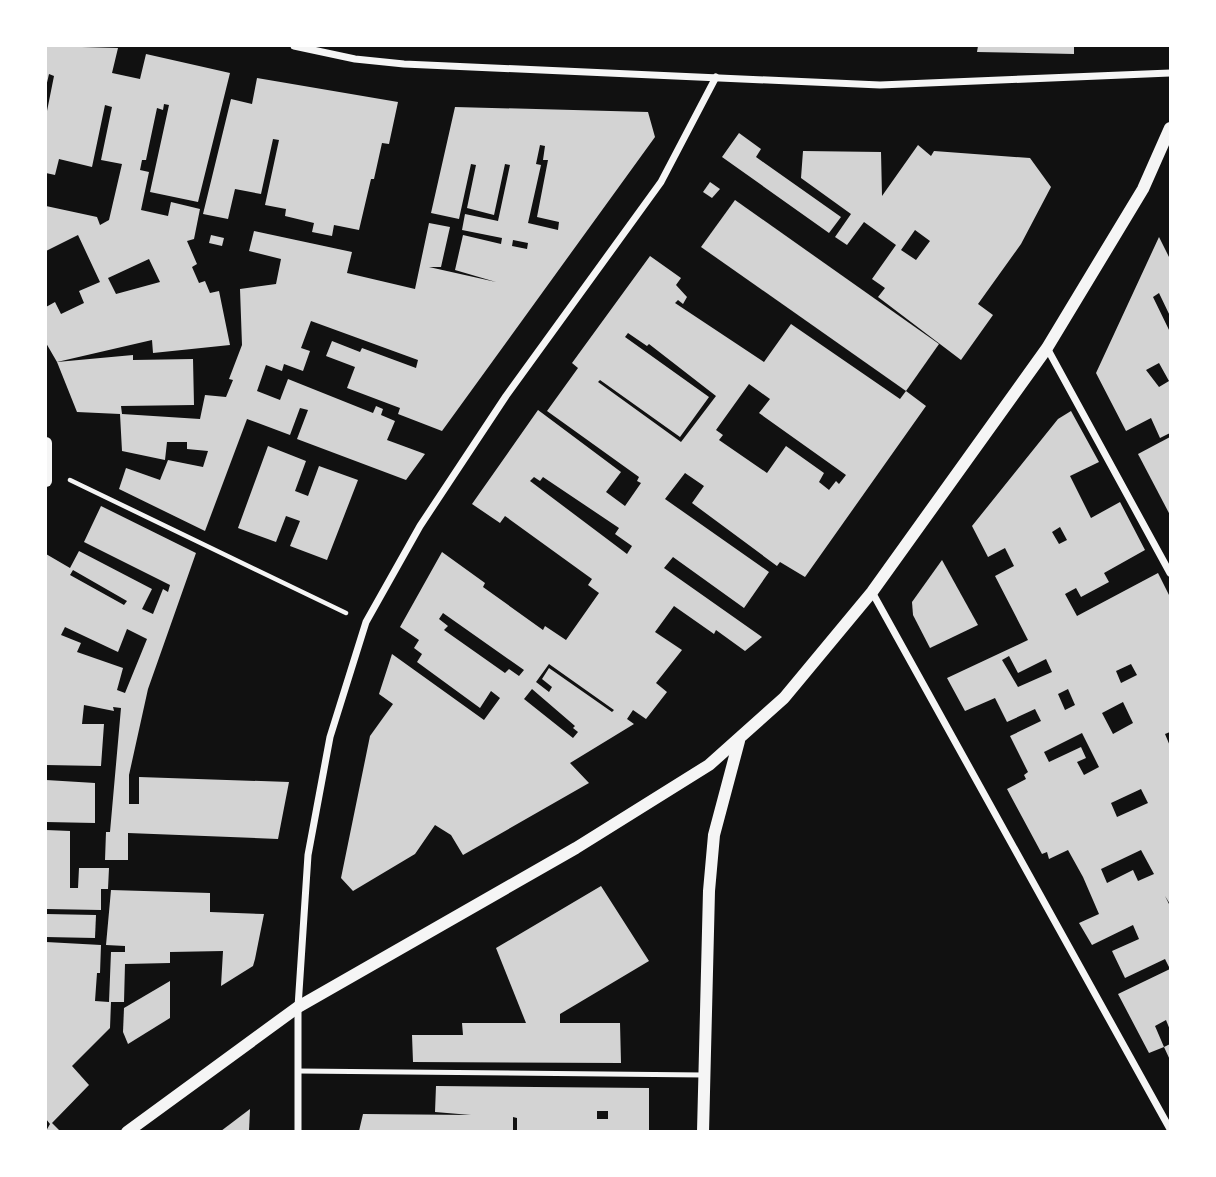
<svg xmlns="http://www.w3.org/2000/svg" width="1216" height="1177" viewBox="0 0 1216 1177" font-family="Overpass,sans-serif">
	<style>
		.building { fill: #d3d3d3; fill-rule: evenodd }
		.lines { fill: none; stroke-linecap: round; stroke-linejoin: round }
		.path { stroke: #f5f5f5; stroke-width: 4.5 }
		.service { stroke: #f5f5f5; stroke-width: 5 }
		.minor { stroke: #f5f5f5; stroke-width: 7 }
		.tertiary { stroke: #f5f5f5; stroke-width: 12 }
	</style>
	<rect width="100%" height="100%" fill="#111"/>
	<g class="building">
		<path d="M46,46L118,48L112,73L140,79L146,54L230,73L198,202L150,192L169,105L164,104L163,110L157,108L146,160H142L140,170L149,172L141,210L168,216L171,202L200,209L194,239L187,241L197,264L192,267L199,283L205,281L210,293L219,291L230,345L153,353L152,340L57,362L46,343V307L55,302L61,314L84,303L79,291L100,282L78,235L46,251V206L97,217L100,225L109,220L122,164L101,160L112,107L105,105L92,167L59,159L55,175L46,173V116L54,76L49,74L46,87ZM149,259L160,282L116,294L108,278Z"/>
		<polygon points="978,46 1074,46 1074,54 977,52"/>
		<polygon points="257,78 398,102 389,144 382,143 374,179 371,179 359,230 334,225 332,236 312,232 314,223 285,216 286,209 265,205 279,140 273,139 261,194 235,189 228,219 203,214 231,99 252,104"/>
		<path d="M455,107L648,112L655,137L442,431L398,414L400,408L347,388L355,367L326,356L332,341L360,352L362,348L416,368L418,360L311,321L301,348L310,351L303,371L284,364L282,371L266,365L257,391L280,400L288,379L373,413L376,406L383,409L381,415L395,421L387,440L425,454L406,480L297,439L308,410L300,408L290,435L247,419L205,531L119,489L126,468L160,480L168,460L203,467L208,451L187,449V442H167L165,460L122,451L120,414L77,412L57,362L133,355V360L193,359L194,405L121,406L122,414L200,419L205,395L226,397L233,380L229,379L242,345L240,289L276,284L281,259L249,251L254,231L352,252L347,273L415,289L429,223L450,227L441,267H429L496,282L455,270L463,235L501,244L502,238L462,230L465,214L498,221L510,165L505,164L494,215L467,208L476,165L471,164L459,219L431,213ZM540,145L545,146L543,160H548L537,217L559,222L558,230L528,223L541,165L536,164ZM513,240L528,243L527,249L512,246Z"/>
		<polygon points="739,133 761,149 756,157 841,217 829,233 722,157"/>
		<path d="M918,145L931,156L934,151L1030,158L1051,187L1021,244L978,304L993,315L961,360L878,297L885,288L872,279L896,245L864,222L847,245L835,237L851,214L801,178L803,151L881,152L882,196ZM915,230L930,241L916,260L901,250Z"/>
		<polygon points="710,182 720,189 712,198 703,192"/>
		<polygon points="735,200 939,344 906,391 701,247"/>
		<polygon points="211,235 224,238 222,246 209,243"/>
		<path d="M1159,237L1170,259V316L1159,293L1153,297L1170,332V433L1160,438L1151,418L1126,431L1096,373ZM1159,363L1169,381L1159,387L1146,370Z"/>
		<path d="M650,256L681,278L676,285L687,297L683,304L678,300L675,303L764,362L791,324L900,399L906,391L926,406L805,577L780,562L777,566L692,503L704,486L685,473L665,499L769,572L744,608L673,557L664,568L762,637L745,651L716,630L714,634L674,606L655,632L682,650L656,683L667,692L646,719L633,710L627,719L634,724L570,763L589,783L463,855L451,835L435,825L415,854L353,891L341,878L370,736L393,704L379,694L392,654L484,720L500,698L491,691L480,708L417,662L422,654L414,648L419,640L400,627L442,552L485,583L483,587L543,630L545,626L566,640L599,593L588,585L592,579L505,516L500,523L472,504L538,410L621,472L606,492L625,506L641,483L637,481L639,477L547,411L578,368L572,363ZM628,333L647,346L649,344L716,396L681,442L598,382L600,380L680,437L709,397L625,337ZM749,384L770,399L759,413L846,475L839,484L836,481L829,490L819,482L824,473L786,446L767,473L719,440L723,435L716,430ZM534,477L540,481L543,477L619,528L615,534L632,546L627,554L530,481ZM443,613L524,670L519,676L509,669L505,673L444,630L448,626L439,619ZM549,664L614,710L612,712L549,668L542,679L552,687L549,692L536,682ZM532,689L575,726L573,728L578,732L573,738L524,699Z"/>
		<path d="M1071,411L1099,462L1070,476L1091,518L1120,502L1145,550L1104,573L1109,582L1081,597L1076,588L1065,594L1077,616L1158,573L1170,597V732L1165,734L1170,746V904L1165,896L1170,906V1030L1166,1020L1155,1026L1164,1047L1170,1044V1060L1164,1047L1149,1053L1118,994L1170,969L1165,959L1125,978L1112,951L1139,939L1133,925L1092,945L1079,923L1099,914L1083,877L1068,850L1049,859L1047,852L1042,854L1007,789L1026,779L1024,775L1028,772L1010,736L1041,721L1035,709L1007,722L995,698L965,711L947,678L1028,640L995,576L1014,566L1005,548L988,557L972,526L1058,419ZM1060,527L1067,540L1059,544L1052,532ZM1009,656L1018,673L1046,659L1052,672L1018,687L1002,660ZM1131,664L1137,675L1121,683L1116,671ZM1068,689L1075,705L1065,710L1058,694ZM1123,702L1133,723L1113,734L1102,713ZM1082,733L1099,767L1084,775L1077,762L1086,758L1081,747L1049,762L1044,752ZM1141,789L1148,803L1117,817L1111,803ZM1141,850L1154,874L1138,881L1133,870L1107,883L1101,869Z"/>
		<polygon points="1170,437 1170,515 1138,454"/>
		<polygon points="268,446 306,461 295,491 308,496 319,466 358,480 327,560 290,546 300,521 286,516 276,542 238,528"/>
		<path d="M101,506L196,553L148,689L129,775V804H139V777L289,782L278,839L128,833V860H105L106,832H110L121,708L113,707L114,711L84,705L82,724H104L101,766L46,765V554L70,568L79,551L152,589L142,609L153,614L163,589L168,592L170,585L84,542ZM73,570L127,601L124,605L70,575ZM65,627L118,652L127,629L147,639L125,693L117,690L123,668L77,652L81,643L61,635Z"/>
		<polygon points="942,560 978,625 930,648 913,615 912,602"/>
		<polygon points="46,780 95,783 95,823 46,822"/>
		<polygon points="46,830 70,831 70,888 78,888 79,868 109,868 108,889 101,889 101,910 46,909"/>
		<polygon points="601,886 649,961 560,1014 560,1023 620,1023 621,1063 413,1062 412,1035 463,1035 462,1023 526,1023 496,948"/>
		<polygon points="111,890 210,893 210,912 264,914 255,959 253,966 221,986 223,951 170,952 170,963 125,964 124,1002 111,1002 110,1028 72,1066 89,1085 52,1123 60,1131 46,1131 50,1124 46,1119 46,942 101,945 100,973 97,973 95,1001 109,1002 111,952 125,952 125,946 106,945"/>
		<polygon points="46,914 96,915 95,938 46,937"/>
		<polygon points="170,981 170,1018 128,1044 123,1032 124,1008"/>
		<path d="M436,1086L649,1088V1131H517V1118L513,1117V1131H359L363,1114L471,1115L435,1112ZM597,1111H608V1119H597Z"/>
		<polygon points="250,1109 249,1131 221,1131"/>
	</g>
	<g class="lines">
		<polyline class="path" points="70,480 346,613"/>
		<polyline class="service" points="298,1071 703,1075"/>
		<g class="minor">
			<polyline points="294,46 355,59 404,64 880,85 1170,73"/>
			<polyline points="1047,348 1170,573"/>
			<polyline points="872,592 1170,1129"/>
			<polyline points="298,1132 298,1007 308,855 330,737 366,622 420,526 506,396 661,182 716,77"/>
		</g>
		<g class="tertiary">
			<polyline points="46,443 46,481"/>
			<polyline points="127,1132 298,1007 576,848 709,765 784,698 872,592 1047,348 1143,189 1170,128"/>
			<polyline points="703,1132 709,891 714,835 739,741"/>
		</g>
	</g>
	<rect width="1216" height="1177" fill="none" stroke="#ffffff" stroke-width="94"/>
</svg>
